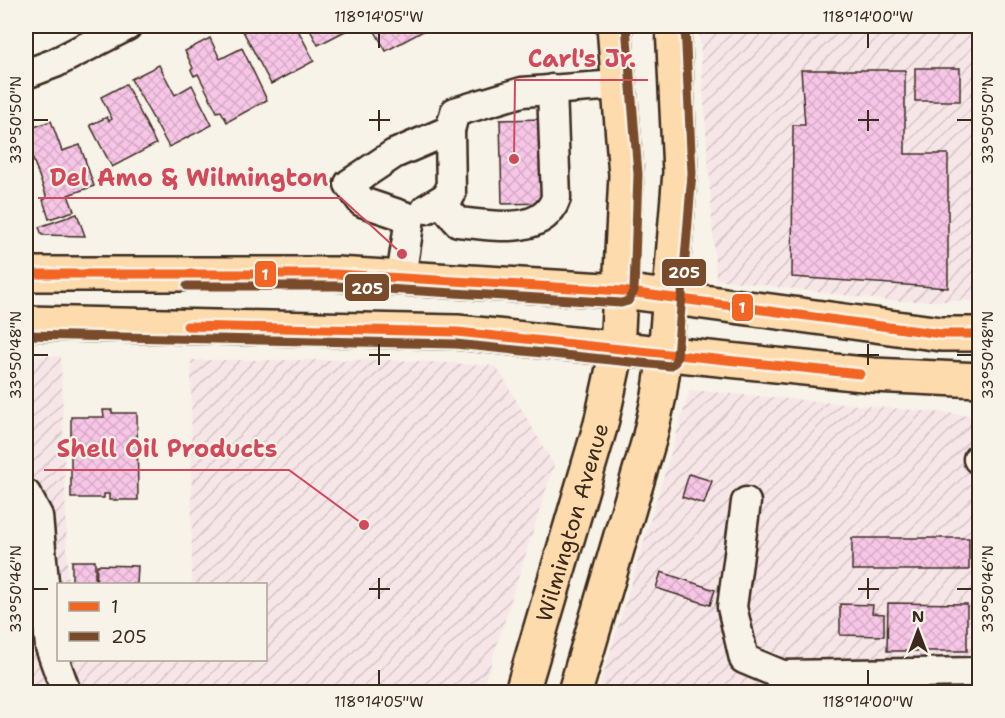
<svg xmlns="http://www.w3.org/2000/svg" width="1005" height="718" viewBox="0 0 1005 718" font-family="'Shantell Sans',sans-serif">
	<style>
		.industrial { fill: url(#industrial-furrows) }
		.building { fill: url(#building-cross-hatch); stroke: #3b2a1e; stroke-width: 1.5 }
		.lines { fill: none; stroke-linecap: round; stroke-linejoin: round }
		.minor-casing { stroke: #3b2a1e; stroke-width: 33 }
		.major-casing { stroke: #3b2a1e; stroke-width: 38 }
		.minor { stroke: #f7f3e8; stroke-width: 28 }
		.major { stroke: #fedbac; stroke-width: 33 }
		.bus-1-casing { stroke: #f7f3e8; stroke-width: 14 }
		.bus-2-casing { stroke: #f7f3e8; stroke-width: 14 }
		.bus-1 { stroke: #f26522; stroke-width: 9 }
		.bus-2 { stroke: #7a4b2a; stroke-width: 9 }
		.ticks { fill: none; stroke: #3b2a1e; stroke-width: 2 }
		.labels { text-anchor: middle; stroke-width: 4.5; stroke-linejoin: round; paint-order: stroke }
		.street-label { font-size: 22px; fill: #3b2a1e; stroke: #f7f3e8 }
		.leader { fill: none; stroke: #d1495b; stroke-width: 2 }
		.callout-dot { fill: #d1495b; stroke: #f7f3e8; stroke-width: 2 }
		.callout-label { font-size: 24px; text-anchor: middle; font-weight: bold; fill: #d1495b; stroke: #f7f3e8; stroke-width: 4.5; stroke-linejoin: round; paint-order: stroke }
		.line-badge { stroke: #f7f3e8; stroke-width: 2 }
		.badge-label { font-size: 16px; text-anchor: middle; font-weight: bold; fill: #fff }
		.neatline { fill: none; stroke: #3b2a1e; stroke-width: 2 }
		.ticks-label { font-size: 15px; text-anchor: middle; fill: #3b2a1e }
	</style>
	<defs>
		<pattern id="industrial-furrows" width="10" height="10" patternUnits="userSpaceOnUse" patternTransform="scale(1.5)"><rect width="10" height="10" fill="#f7e6e8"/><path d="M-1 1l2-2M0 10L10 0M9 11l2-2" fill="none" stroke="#d5c5c7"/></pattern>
		<pattern id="building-cross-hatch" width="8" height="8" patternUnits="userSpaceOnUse" patternTransform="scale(1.5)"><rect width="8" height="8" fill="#f7c6e7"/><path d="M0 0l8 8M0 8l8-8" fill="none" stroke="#d5aac6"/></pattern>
	</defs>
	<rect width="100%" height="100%" fill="#f7f3e8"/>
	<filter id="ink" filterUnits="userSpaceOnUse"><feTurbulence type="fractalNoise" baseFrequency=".0167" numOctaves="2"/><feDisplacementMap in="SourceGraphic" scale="12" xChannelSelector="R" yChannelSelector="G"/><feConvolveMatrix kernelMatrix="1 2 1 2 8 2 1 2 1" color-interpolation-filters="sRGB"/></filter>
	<g filter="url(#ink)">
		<g class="industrial">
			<polygon points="699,26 979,26 979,301 890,301 716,279"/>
			<polygon points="26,356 61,356 68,584 58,584 58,660 266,660 266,584 192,584 191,360 399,360 496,366 554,465 482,692 26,692"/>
			<polygon points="690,390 979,416 979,692 598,692"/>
		</g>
		<g class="building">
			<polygon points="254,26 297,26 296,26 314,61 271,84 243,31"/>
			<polygon points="308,26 355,26 318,45"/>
			<polygon points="372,26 428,26 429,28 386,51"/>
			<polygon points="210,38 220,59 242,48 267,100 227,122 221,111 217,112 198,74 194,76 191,70 193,68 185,51"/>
			<polygon points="159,65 175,95 192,85 212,125 169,147 131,79"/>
			<rect x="915" y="68" width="45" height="33"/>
			<polygon points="801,70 905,70 905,154 948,154 948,288 792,277 793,125 805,125"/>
			<polygon points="126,84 156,144 112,167 90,125 107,117 109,121 112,119 101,97"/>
			<polygon points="543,119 546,203 502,204 500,120"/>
			<polygon points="51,121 62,151 80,145 94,186 68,195 74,211 49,219 43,200 47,198 26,140 26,130"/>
			<polygon points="77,214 85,236 42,235 39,227"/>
			<polygon points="103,410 112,410 112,413 137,413 138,500 109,500 109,494 104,494 104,498 71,498 71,417 104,417"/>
			<polygon points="689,474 712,481 704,504 682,497"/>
			<rect x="852" y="538" width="117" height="32"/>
			<rect x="72" y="561" width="23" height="23"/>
			<polygon points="97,565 138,566 137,584 96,584"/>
			<polygon points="661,572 715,590 710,605 656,588"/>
			<polygon points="888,603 967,604 967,651 887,651"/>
			<polygon points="840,604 873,605 872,613 884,614 884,636 840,635"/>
			<rect x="976" y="608" width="4" height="47"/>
		</g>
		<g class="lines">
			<g class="minor-casing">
				<g id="minor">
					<polyline points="26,74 55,63 127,26"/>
					<path d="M440,201L458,222C490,225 543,237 556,198L552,89"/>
					<polyline points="426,209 451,194 450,129"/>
					<polyline points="401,278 410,218 362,202 349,184 394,154 450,130 455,112 522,92 617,85"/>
					<polyline points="978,459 980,459"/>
					<polyline points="26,494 38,516 50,647 66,692"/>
					<polyline points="746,502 732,607 744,659 782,675 980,672"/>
				</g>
			</g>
			<g class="major-casing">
				<g id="major">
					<polyline points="26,274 336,274 622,291 941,334 980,334"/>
					<polyline points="26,323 457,332 873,375 980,380"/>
					<path id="s1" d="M522,692L601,424L617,350L626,175L614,26"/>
					<polyline points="575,692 649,440 659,396 665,355 680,172 673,26"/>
				</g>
			</g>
			<use href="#minor" class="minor"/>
			<use href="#major" class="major"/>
			<g class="bus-1-casing">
				<g id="bus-1">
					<polyline points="26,274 336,274 622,291 941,334 980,334"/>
					<polyline points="187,326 457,332 860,374"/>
				</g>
			</g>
			<g class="bus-2-casing">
				<g id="bus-2">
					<polyline points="187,286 336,286 621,303 628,301 634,291 638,174 626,26"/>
					<polyline points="26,335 456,344 670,366 675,362 677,356 692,173 685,26"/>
				</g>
			</g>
			<use href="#bus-1" class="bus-1"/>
			<use href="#bus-2" class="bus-2"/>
		</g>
	</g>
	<path class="ticks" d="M379,33V48M868,33V48M379,110V131M868,110V131M33,120H48M369,120H390M858,120H879M957,120H972M379,344V365M868,344V365M33,355H48M369,355H390M858,355H879M957,355H972M379,578V599M868,578V599M33,589H48M369,589H390M858,589H879M957,589H972M379,670V685M868,670V685"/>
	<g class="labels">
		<g class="street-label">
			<text dy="8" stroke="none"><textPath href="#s1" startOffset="177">Wilmington Avenue</textPath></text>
		</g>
	</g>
	<path class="leader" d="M514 159L515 80H648M402 254L341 198H38M364 525L289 470H44"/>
	<g class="callout-dot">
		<circle cx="514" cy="159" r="6"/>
		<circle cx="402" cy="254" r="6"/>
		<circle cx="364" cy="525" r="6"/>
	</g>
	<g class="callout-label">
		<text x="582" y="67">Carl's Jr.</text>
		<text x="189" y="186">Del Amo &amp; Wilmington</text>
		<text x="167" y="457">Shell Oil Products</text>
	</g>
	<g class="line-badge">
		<rect x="661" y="258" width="46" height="29" rx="6" fill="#7a4b2a"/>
		<rect x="254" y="260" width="23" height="28" rx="6" fill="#f26522"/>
		<rect x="344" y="273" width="46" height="29" rx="6" fill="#7a4b2a"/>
		<rect x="731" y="293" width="23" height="29" rx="6" fill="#f26522"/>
	</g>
	<g class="badge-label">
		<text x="684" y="278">205</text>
		<text x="265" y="280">1</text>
		<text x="367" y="294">205</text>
		<text x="742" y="313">1</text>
	</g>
	<rect width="1005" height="718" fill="none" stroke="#f7f3e8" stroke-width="66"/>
	<rect x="57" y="583" width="210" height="78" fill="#f7f3e8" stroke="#aca397" stroke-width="1.5"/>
	<rect x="69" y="602" width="30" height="9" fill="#f26522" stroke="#aca397" stroke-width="1.5"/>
	<text x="111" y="613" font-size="18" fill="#3b2a1e">1</text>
	<rect x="69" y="632" width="30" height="9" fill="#7a4b2a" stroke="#aca397" stroke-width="1.5"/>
	<text x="111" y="643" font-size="18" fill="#3b2a1e">205</text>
	<g transform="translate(918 631)" stroke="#f7f3e8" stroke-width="4.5" paint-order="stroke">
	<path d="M0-4.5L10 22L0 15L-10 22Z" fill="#3b2a1e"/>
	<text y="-9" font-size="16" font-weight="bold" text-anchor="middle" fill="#3b2a1e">N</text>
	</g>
	<rect x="33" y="33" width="939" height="652" class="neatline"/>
	<g class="ticks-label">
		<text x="379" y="22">118°14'05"W</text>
		<text x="868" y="22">118°14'00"W</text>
		<text transform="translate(16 120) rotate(-90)" y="5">33°50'50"N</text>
		<text transform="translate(988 120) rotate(-90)" y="5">33°50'50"N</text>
		<text transform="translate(16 355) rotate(-90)" y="5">33°50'48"N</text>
		<text transform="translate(988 355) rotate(-90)" y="5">33°50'48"N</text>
		<text transform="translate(16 589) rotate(-90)" y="5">33°50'46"N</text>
		<text transform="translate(988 589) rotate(-90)" y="5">33°50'46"N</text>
		<text x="379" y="707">118°14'05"W</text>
		<text x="868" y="707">118°14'00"W</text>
	</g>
</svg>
